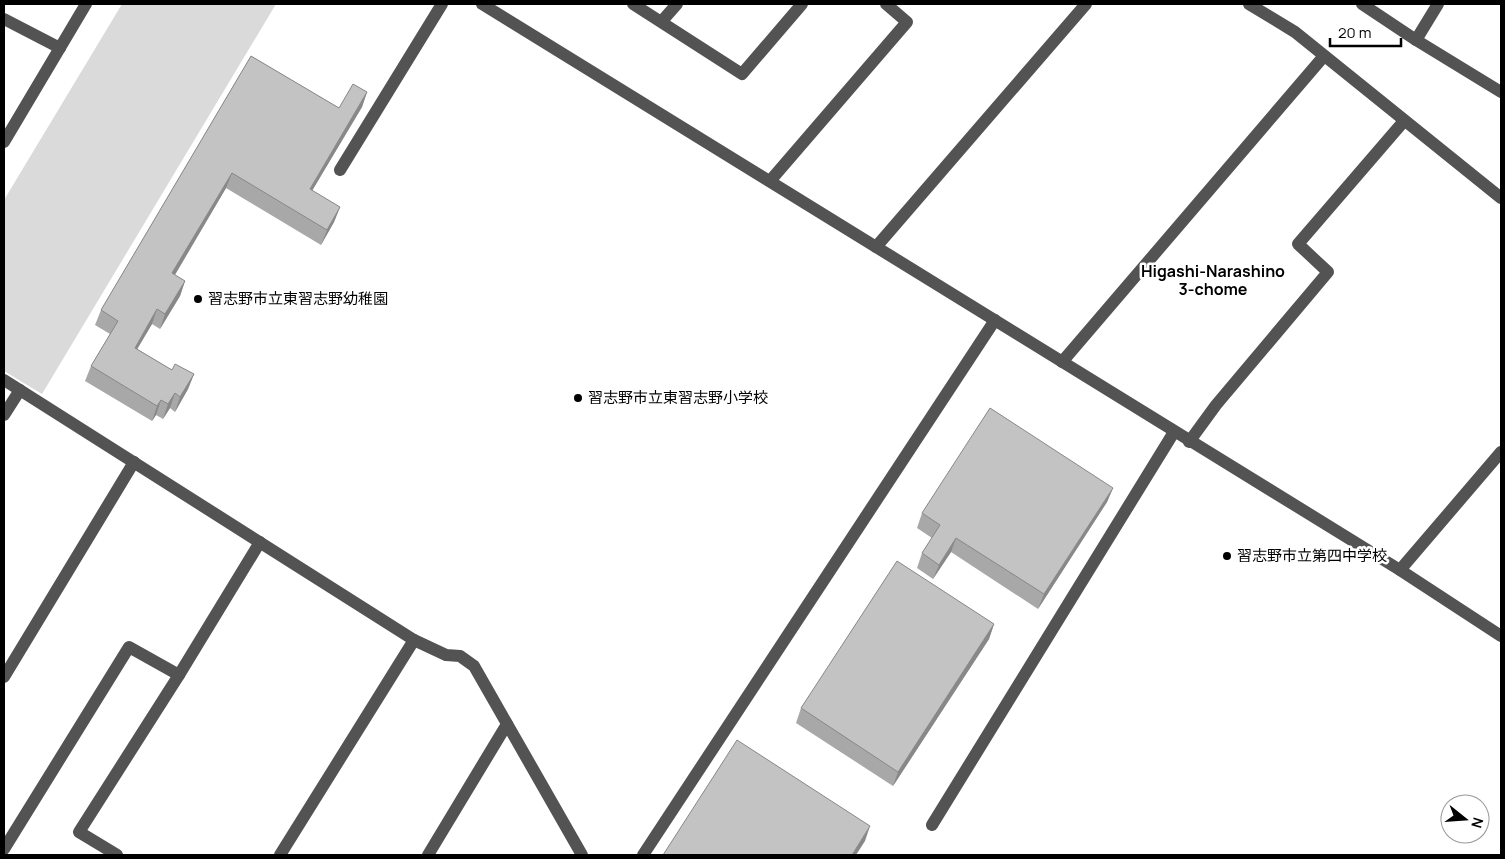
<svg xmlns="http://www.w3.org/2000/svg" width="1505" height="859" viewBox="0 0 1505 859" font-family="Manrope,'Noto Sans JP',sans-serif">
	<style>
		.green { fill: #dadada }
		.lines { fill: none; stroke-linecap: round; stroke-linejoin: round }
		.minor { stroke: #535353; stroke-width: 12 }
		.wall { fill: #a8a8a8 }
		.shaded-wall { fill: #888 }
		.building { fill: #c3c3c3; stroke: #888 }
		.poi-dot { fill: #000; stroke: #fff; stroke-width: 2 }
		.labels { text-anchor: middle; stroke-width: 5; stroke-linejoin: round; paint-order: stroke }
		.poi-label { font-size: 15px; fill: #000; stroke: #fff; text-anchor: start }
		.neighbourhood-label { font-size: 16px; font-weight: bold; fill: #000; stroke: #fff }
	</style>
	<rect width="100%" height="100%" fill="#fff"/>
	<polygon class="green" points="122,4 276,4 42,394 4,371 4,200"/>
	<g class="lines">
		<g class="minor">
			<polyline points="482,4 1400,570 1501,636"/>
			<polyline points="633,4 742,74 802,4"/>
			<polyline points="1249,4 1295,32 1501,198"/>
			<polyline points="1362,4 1416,40"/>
			<polyline points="1438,4 1416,40 1501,92"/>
			<polyline points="4,19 60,48"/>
			<polyline points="662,21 677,4"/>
			<polyline points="4,142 86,4"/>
			<polyline points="340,170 442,4"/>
			<polyline points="770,181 907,22 886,4"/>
			<polyline points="876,247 1086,4"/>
			<polyline points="1062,362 1324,56"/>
			<polyline points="4,380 414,640 446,655 460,656 474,666 582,855"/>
			<polyline points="4,415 20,390"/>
			<polyline points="1189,442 1216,405 1328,272 1298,244 1404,121"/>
			<polyline points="1400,570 1501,452"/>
			<polyline points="4,677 134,462"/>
			<polyline points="932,825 1174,432"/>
			<polyline points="4,849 129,647 179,675"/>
			<polyline points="117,855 79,832 179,675 260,542"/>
			<polyline points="280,855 414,640"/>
			<polyline points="428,855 507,724"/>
			<polyline points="643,855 995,320"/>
		</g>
	</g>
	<g class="wall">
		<polygon points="251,56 339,108 367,92 362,107 312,191 340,207 334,222 321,245 226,188 175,275 185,281 180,296 160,329 152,324 137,349 172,370 194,374 188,389 175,412 170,408 163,419 156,415 152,421 85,381 91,366 110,334 95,325 101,310"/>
		<polygon points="1113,488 1107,502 1038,609 951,552 933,579 917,568 922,553 932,538 917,528 922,513"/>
		<polygon points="994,624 989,639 893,786 796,723 801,708"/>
	</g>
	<g class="shaded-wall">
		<polygon points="367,92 362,107 304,204 310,189"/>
		<polygon points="232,173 226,188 167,288 172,273"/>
		<polygon points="340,207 334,222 321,245 327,230"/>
		<polygon points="185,281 180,296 160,329 165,314"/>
		<polygon points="157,309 152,324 129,363 135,348"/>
		<polygon points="194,374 188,389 175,412 180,397"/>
		<polygon points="175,393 170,408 163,419 168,404"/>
		<polygon points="161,400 156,415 152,421 157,406"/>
		<polygon points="1113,488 1107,502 1038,609 1044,594"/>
		<polygon points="956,538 951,552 933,579 939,565"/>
		<polygon points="994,624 989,639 893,786 898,772"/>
		<polygon points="870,826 865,841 856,855 852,855"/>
	</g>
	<g class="building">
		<polygon points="251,56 339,108 353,84 367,92 310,189 340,207 327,230 232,173 172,273 185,281 165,314 157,309 135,348 172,370 175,364 194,374 180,397 175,393 168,404 161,400 157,406 91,366 118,321 101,310"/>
		<polygon points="990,408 1113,488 1044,594 956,538 939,565 922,553 940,525 922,513"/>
		<polygon points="897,561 994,624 898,772 801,708"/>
		<polygon points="737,740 870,826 852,855 663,855"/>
	</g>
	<g class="poi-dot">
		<circle cx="198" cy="299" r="5"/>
		<circle cx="578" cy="398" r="5"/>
		<circle cx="1227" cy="556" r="5"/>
	</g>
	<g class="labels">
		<g class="poi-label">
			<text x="208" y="304">習志野市立東習志野幼稚園</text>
			<text x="588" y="403">習志野市立東習志野小学校</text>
			<text x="1237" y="561">習志野市立第四中学校</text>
		</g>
		<g class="neighbourhood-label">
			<text x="1213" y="277">Higashi-Narashino<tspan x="1213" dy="18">3-chome</tspan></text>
		</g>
	</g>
	<rect width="1505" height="859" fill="none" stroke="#000000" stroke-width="10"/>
	<g transform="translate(1465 819) rotate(107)"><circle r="24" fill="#ffffff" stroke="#999999"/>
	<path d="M0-4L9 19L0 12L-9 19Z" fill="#000000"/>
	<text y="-8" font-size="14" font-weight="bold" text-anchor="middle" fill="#000000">N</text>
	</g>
	<path d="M1330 38v8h71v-8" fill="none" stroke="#000000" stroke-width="2.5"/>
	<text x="1338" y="38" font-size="15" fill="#000000" stroke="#ffffff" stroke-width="4" paint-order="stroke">20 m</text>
</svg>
